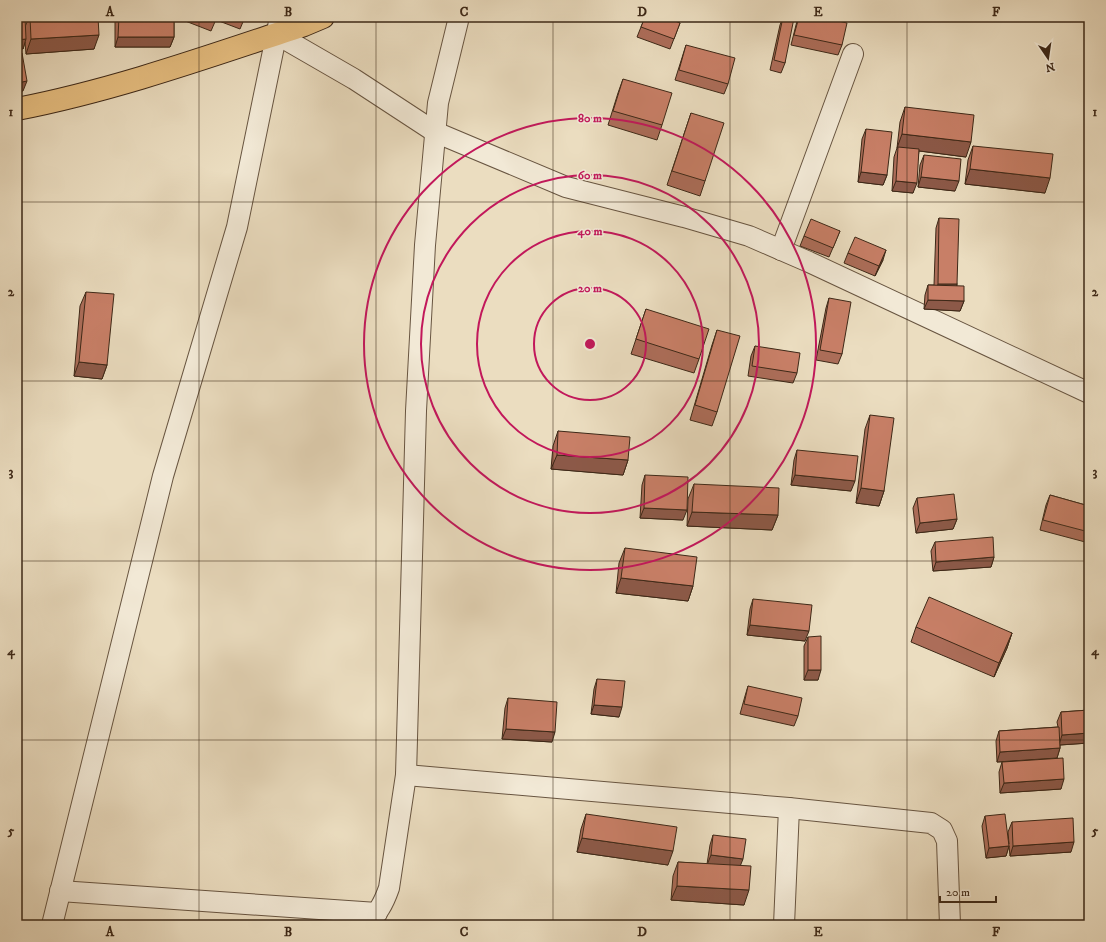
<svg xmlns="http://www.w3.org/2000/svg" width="1106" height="942" viewBox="0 0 1106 942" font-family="'IM FELL DW Pica',serif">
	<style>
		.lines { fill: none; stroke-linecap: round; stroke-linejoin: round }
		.minor-casing { stroke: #685541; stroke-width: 22 }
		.major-casing { stroke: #3d2817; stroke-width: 24 }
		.minor { stroke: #f2e9d6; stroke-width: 20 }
		.major { stroke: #e6be80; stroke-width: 22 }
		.wall { fill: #ac6d59; stroke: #3d2817 }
		.shaded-wall { fill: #8c5948; stroke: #3d2817 }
		.building { fill: #c87f67; stroke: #3d2817 }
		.grid { fill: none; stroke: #3d2817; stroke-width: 1; stroke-opacity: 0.55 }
		.ring { fill: none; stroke: #c2185b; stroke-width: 2 }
		.centre { fill: #c2185b; stroke: #f2e9d6; stroke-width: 2 }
		.ring-label { font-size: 12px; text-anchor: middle; font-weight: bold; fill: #c2185b; stroke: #f2e9d6; stroke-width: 3; stroke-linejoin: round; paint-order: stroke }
		.neatline { fill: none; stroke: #3d2817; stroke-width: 1.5 }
		.grid-label { font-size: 13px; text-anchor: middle; font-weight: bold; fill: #3d2817 }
	</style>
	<rect width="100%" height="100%" fill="#ebddc0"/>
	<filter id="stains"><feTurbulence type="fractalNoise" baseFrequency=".005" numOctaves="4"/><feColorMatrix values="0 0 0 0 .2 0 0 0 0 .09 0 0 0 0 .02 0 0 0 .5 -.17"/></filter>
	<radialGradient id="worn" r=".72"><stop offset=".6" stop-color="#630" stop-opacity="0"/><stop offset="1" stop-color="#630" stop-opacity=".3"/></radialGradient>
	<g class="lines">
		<g class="minor-casing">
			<g id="minor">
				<polyline points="276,34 354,79 435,132 566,187 684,217 749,236 809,262 1089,393"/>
				<polyline points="781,250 853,54"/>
				<polyline points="406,775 789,808 931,823 942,830 947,841 950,925"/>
				<polyline points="60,891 377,913"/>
				<polyline points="52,925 163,476 237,227 280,17"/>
				<path d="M365,925C378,913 383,905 389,888L406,775L416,411L425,245L438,103L459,17"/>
				<polyline points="784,925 789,808"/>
			</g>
		</g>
		<g class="major-casing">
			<path id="major" d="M17,109C115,90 210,56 304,25L323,17"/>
		</g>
		<use href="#minor" class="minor"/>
		<use href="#major" class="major"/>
	</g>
	<g class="wall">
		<polygon points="29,17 98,17 94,49 26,54 25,42 23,49 25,27"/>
		<polygon points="117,17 174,17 174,37 170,47 115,47 115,22"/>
		<polygon points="175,17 217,17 211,31"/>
		<polygon points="221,17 245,17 240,29 219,21"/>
		<polygon points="645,17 666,17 666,18 680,23 670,49 637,37"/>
		<polygon points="783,17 785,63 781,73 770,70 780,25"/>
		<polygon points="798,17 820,17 842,45 838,55 791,45"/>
		<polygon points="686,45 728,84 724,94 675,80"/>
		<polygon points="623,79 662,125 657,140 608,125 618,93"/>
		<polygon points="905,107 966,157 919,151 913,193 892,191 894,157 897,148 900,122"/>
		<polygon points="691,113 705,181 700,196 667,185"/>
		<polygon points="866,129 887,175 883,185 858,182 862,139"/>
		<polygon points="973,146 1045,193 965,184 968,160"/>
		<polygon points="924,155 955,191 918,187 920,165"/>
		<polygon points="939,218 957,284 957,286 964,301 960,311 924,309 925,295 928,285 934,285 936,228"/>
		<polygon points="840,231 829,257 800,246 804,236"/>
		<polygon points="848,253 883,260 875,276 844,263"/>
		<polygon points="86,292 107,365 102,379 74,376 80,306"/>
		<polygon points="829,298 842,354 838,364 816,360 826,308"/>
		<polygon points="646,309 699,359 694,373 631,354"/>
		<polygon points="717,330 717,412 712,426 690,420 712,345"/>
		<polygon points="755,346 797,373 793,383 748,376 751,356"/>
		<polygon points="870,415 884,491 879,506 856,503 865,429"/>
		<polygon points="558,431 628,460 623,475 551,469 553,446"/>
		<polygon points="797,450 851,491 791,485 794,460"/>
		<polygon points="645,475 683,520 640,518 642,485"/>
		<polygon points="694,484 778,515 772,530 687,526 688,499"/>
		<polygon points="1050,495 1089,506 1089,543 1040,530 1046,505"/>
		<polygon points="917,498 957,519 953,529 916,533 913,508"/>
		<polygon points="935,542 994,557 991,567 933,571 931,551"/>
		<polygon points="625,548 693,586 688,601 616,593 619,563"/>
		<polygon points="753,599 805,641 747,635 750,609"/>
		<polygon points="916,627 1012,633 1007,648 994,677 911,642"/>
		<polygon points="808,637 818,680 804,680 804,646"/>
		<polygon points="597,679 619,717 591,714 594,689"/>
		<polygon points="748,686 798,716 794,726 740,714 745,696"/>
		<polygon points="508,698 552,742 502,739 505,708"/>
		<polygon points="1089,710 1089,743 1060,745 1060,748 1057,758 1061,789 1000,793 999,772 1002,762 1033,760 997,762 996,741 999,731 1058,727 1057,722 1061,712"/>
		<polygon points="586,814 668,865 577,852 581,829"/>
		<polygon points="985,816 1009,844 1008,832 1012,822 1071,852 1010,856 1009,846 1006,856 986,858 982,826"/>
		<polygon points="713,835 741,866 744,905 671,900 673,876 678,862 707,864 710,845"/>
	</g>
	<g class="shaded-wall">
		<polygon points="99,35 94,49 26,54 31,39"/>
		<polygon points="118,37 174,37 170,47 115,47"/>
		<polygon points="26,39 23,49 17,49 17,40"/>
		<polygon points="27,81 23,91 17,92 17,83"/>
		<polygon points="902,134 971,142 966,157 897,148"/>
		<polygon points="970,169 1050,178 1045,193 965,184"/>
		<polygon points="861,172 887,175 883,185 858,182"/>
		<polygon points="921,177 959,181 955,191 918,187"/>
		<polygon points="896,181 917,183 913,193 892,191"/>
		<polygon points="886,250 883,260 875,276 879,266"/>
		<polygon points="938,284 957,284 954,294 934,294"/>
		<polygon points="928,300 964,301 960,311 924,309"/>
		<polygon points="79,362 107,365 102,379 74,376"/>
		<polygon points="557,455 628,460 623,475 551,469"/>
		<polygon points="795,475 855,481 851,491 791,485"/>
		<polygon points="861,488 884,491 879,506 856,503"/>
		<polygon points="644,508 687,510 683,520 640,518"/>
		<polygon points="692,512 778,515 772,530 687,526"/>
		<polygon points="957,519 953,529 916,533 920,523"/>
		<polygon points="994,557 991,567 933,571 936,562"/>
		<polygon points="621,578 693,586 688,601 616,593"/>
		<polygon points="750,625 809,631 805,641 747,635"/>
		<polygon points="1012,633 1007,648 994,677 999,663"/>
		<polygon points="808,670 821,670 818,680 804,680"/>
		<polygon points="594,705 622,707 619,717 591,714"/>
		<polygon points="506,729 555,732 552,742 502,739"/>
		<polygon points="1089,733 1089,743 1059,745 1062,735"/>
		<polygon points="1060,748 1057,758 997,762 1000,752"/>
		<polygon points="1064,779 1061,789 1000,793 1004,783"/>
		<polygon points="582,838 673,851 668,865 577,852"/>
		<polygon points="1074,842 1071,852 1010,856 1013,846"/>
		<polygon points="1009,846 1006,856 986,858 989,848"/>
		<polygon points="711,855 743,859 739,869 707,865"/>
		<polygon points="677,886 749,890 744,905 671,900"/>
	</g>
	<g class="building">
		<polygon points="17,17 25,17 26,39 17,40"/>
		<polygon points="30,17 98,17 99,35 31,39"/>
		<polygon points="119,17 174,17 174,37 118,37"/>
		<polygon points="203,17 217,17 215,22"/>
		<polygon points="645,17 665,17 680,23 674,39 641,27"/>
		<polygon points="783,17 790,17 794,18 785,63 774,60"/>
		<polygon points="799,17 820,17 847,23 842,45 794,35"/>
		<polygon points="686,45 735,58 728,84 679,70"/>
		<polygon points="17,53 22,53 27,81 17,83"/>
		<polygon points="623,79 672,93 662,125 613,111"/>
		<polygon points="905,107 974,115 971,142 902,134"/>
		<polygon points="691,113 724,123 705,181 672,171"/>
		<polygon points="866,129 892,132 887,175 861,172"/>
		<polygon points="973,146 1053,154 1050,178 970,169"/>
		<polygon points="898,147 919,149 917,183 896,181"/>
		<polygon points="924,155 961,159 959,181 921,177"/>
		<polygon points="939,218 959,219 957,284 938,284"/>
		<polygon points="811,219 840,231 833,248 804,236"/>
		<polygon points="855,237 886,250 879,266 848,253"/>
		<polygon points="928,285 964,286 964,301 928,300"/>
		<polygon points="86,292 114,294 107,365 79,362"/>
		<polygon points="829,298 851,302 842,354 820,350"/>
		<polygon points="646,309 709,329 699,359 636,339"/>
		<polygon points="717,330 740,336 717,412 695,405"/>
		<polygon points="755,346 800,353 797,373 752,366"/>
		<polygon points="870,415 894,418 884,491 861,488"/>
		<polygon points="558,431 630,437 628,460 557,455"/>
		<polygon points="797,450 858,456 855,481 795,475"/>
		<polygon points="645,475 688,477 687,510 644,508"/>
		<polygon points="694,484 779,488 778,515 692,512"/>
		<polygon points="954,494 957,519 920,523 917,498"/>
		<polygon points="1050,495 1089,506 1089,532 1043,520"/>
		<polygon points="993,537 994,557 936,562 935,542"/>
		<polygon points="625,548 697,557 693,586 621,578"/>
		<polygon points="929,597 1012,633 999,663 916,627"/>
		<polygon points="753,599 812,605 809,631 750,625"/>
		<polygon points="821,636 821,670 808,670 808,637"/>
		<polygon points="597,679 625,681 622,707 594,705"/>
		<polygon points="748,686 802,698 798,716 744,704"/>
		<polygon points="508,698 557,702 555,732 506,729"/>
		<polygon points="1089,710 1089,733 1062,735 1061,712"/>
		<polygon points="1059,727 1060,748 1000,752 999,731"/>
		<polygon points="1063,758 1064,779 1004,783 1002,762"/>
		<polygon points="586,814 677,827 673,851 582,838"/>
		<polygon points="1005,814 1009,846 989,848 985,816"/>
		<polygon points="1073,818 1074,842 1013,846 1012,822"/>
		<polygon points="713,835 746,839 743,859 711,855"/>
		<polygon points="678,862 751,866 749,890 677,886"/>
		<polygon points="1089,919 1089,925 1083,925 1081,921"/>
	</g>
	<path class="grid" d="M199,17V925M376,17V925M553,17V925M730,17V925M907,17V925M17,202H1089M17,381H1089M17,561H1089M17,740H1089"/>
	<g class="ring">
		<circle cx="590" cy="344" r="56"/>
		<circle cx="590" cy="344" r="113"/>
		<circle cx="590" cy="344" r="169"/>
		<circle cx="590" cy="344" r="226"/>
	</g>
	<circle cx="590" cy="344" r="6" class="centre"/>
	<g class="ring-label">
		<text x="590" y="122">80 m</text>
		<text x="590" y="179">60 m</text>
		<text x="590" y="235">40 m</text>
		<text x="590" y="292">20 m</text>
	</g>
	<rect width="1106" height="942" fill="none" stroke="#ebddc0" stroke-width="44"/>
	<g transform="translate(1048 58) rotate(167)" stroke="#f2e9d6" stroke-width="3" paint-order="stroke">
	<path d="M0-3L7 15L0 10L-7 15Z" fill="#3d2817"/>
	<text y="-6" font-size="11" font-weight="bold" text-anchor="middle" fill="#3d2817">N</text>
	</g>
	<path d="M940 896v6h56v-6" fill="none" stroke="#3d2817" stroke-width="2"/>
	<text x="946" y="896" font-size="12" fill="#3d2817" stroke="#f2e9d6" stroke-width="3" paint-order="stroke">20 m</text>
	<rect x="22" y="22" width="1062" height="898" class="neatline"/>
	<g class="grid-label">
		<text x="110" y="16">A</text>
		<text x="288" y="16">B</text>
		<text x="464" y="16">C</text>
		<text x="642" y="16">D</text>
		<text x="818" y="16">E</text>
		<text x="996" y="16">F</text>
		<text x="11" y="116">1</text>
		<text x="1095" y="116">1</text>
		<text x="11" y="296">2</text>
		<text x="1095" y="296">2</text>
		<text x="11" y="476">3</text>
		<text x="1095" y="476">3</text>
		<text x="11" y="655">4</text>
		<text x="1095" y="655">4</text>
		<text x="11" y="835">5</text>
		<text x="1095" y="835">5</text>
		<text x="110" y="936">A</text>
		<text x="288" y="936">B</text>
		<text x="464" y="936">C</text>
		<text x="642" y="936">D</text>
		<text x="818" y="936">E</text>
		<text x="996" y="936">F</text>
	</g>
	<rect width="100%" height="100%" filter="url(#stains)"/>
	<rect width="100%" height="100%" fill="url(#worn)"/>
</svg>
